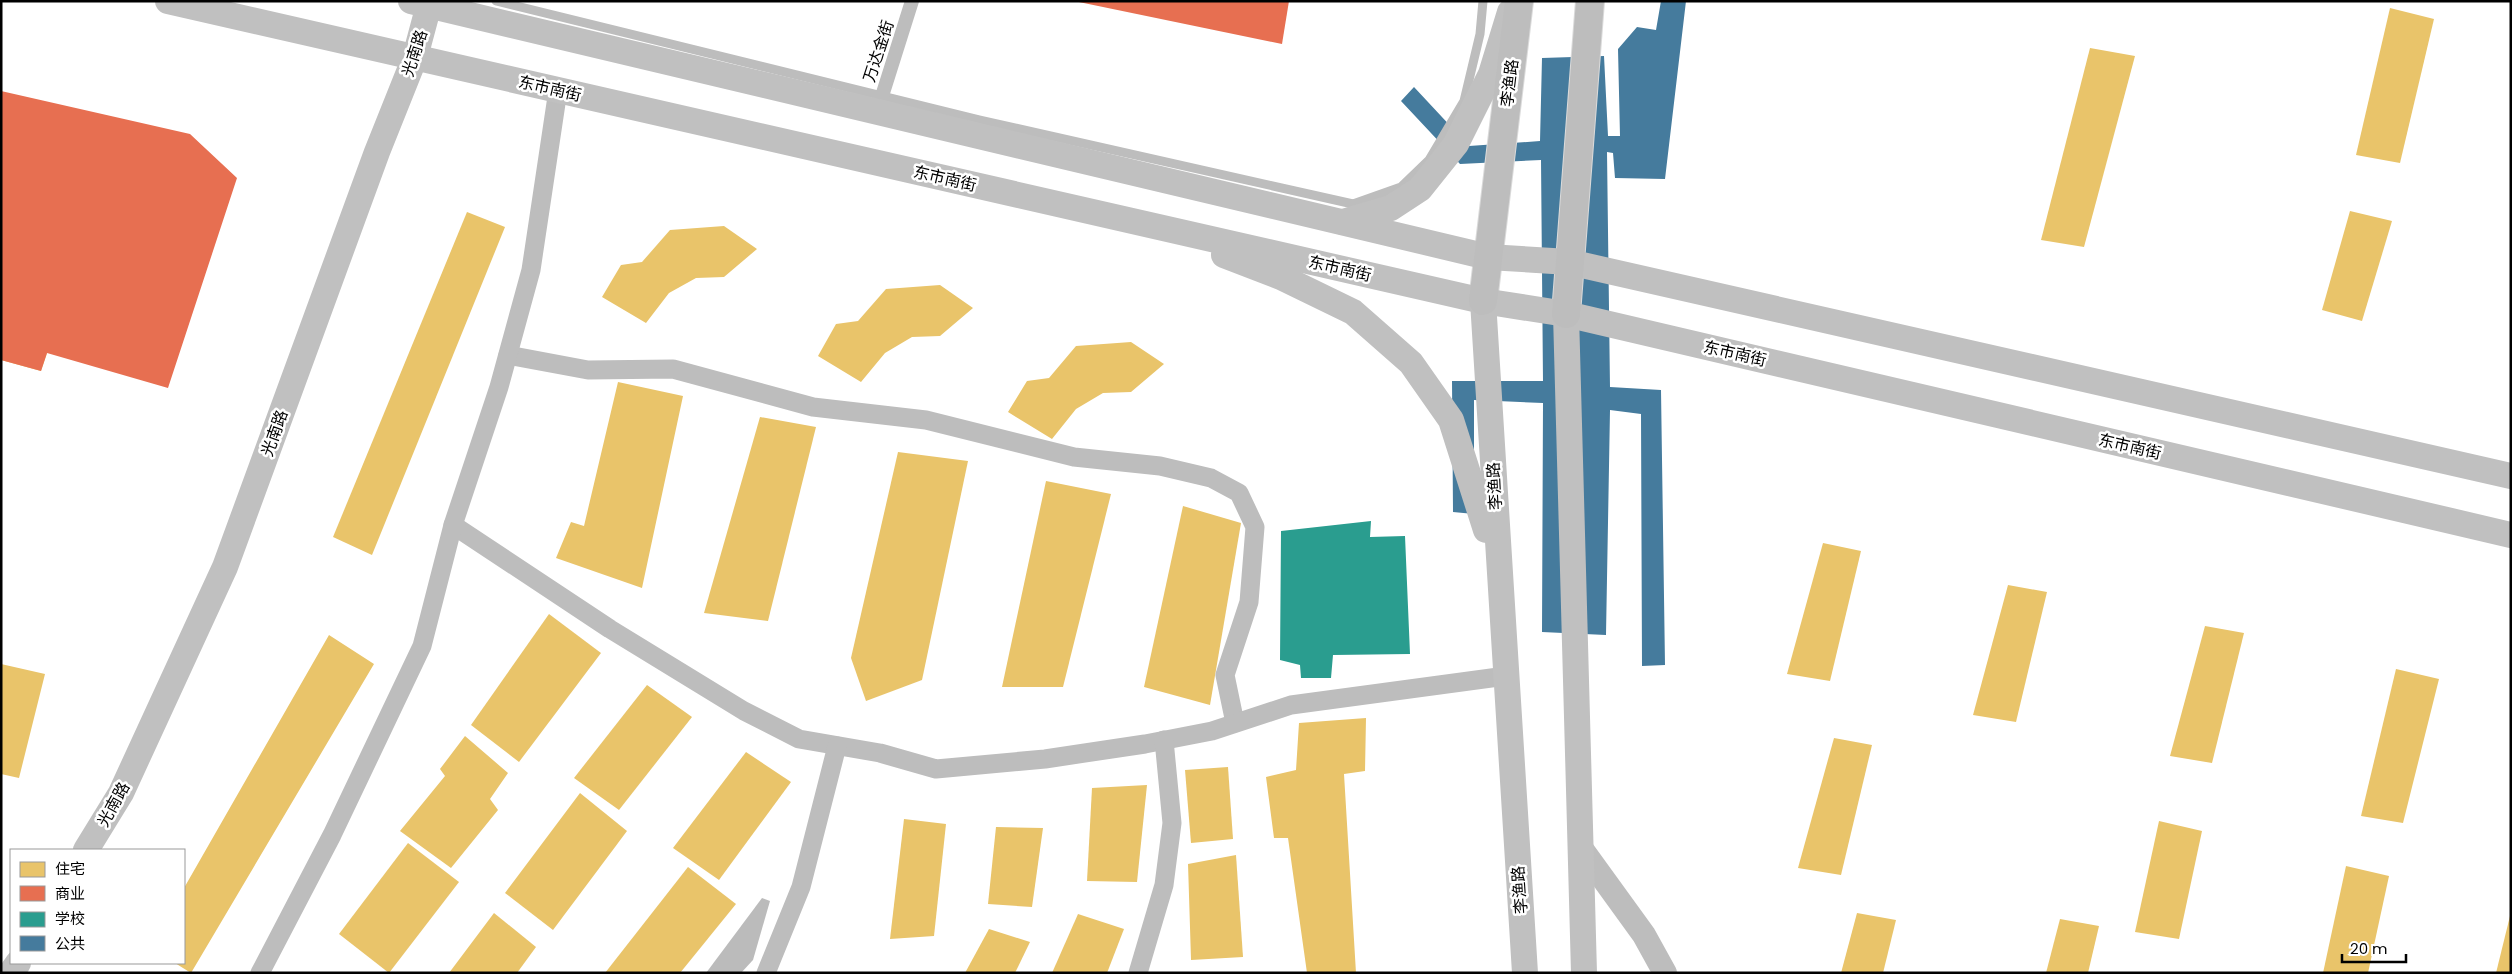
<svg xmlns="http://www.w3.org/2000/svg" width="2512" height="974" viewBox="0 0 2512 974" font-family="Poppins,'Noto Sans SC',sans-serif">
	<style>
		.water { fill: #bbb }
		.homes { fill: #e9c46a }
		.shops { fill: #e76f51 }
		.schools { fill: #2a9d8f }
		.public { fill: #457b9d }
		.lines { fill: none; stroke-linecap: round; stroke-linejoin: round }
		.primary-casing { stroke: #dbdbdb; stroke-width: 30 }
		.service { stroke: #bdbdbd; stroke-width: 9 }
		.pedestrian { stroke: #bdbdbd; stroke-width: 14 }
		.minor { stroke: #bdbdbd; stroke-width: 19 }
		.tertiary { stroke: #bdbdbd; stroke-width: 24 }
		.secondary { stroke: #c0c0c0; stroke-width: 26 }
		.primary { stroke: #bdbdbd; stroke-width: 28 }
		.labels { text-anchor: middle; stroke-width: 5; stroke-linejoin: round; paint-order: stroke }
		.street-label { font-size: 16px; fill: #000; stroke: #fff }
	</style>
	<rect width="100%" height="100%" fill="#fff"/>
	<polygon class="water" points="762,898 770,901 753,960 741,973 706,973"/>
	<g class="homes">
		<polygon points="2390,8 2434,19 2400,163 2356,155"/>
		<polygon points="2090,48 2135,56 2084,247 2041,240"/>
		<polygon points="2350,211 2392,221 2362,321 2322,310"/>
		<polygon points="467,212 505,227 372,555 333,537"/>
		<polygon points="724,226 757,249 724,277 696,278 669,293 646,323 602,297 621,265 642,262 670,230"/>
		<polygon points="1,232 81,252 41,371 1,360"/>
		<polygon points="940,285 973,308 940,336 912,337 885,353 861,382 818,356 836,324 858,321 886,289"/>
		<polygon points="1131,342 1164,364 1131,392 1103,393 1076,409 1052,439 1008,412 1027,381 1049,378 1076,346"/>
		<polygon points="618,382 683,396 642,588 556,558 571,522 584,526"/>
		<polygon points="760,417 816,427 768,621 704,613"/>
		<polygon points="898,452 968,461 922,680 866,701 851,658"/>
		<polygon points="1046,481 1111,494 1063,687 1002,687"/>
		<polygon points="1183,506 1241,523 1210,705 1144,687"/>
		<polygon points="1823,543 1861,551 1830,681 1787,674"/>
		<polygon points="2008,585 2047,592 2016,722 1973,715"/>
		<polygon points="549,614 601,653 519,762 471,725"/>
		<polygon points="2205,626 2244,633 2212,763 2170,756"/>
		<polygon points="329,635 374,664 191,973 175,963 184,963 184,888"/>
		<polygon points="1,664 45,674 19,778 1,774"/>
		<polygon points="2396,669 2439,679 2403,823 2361,816"/>
		<polygon points="647,685 692,717 619,810 574,778"/>
		<polygon points="1366,718 1365,771 1344,774 1356,973 1307,973 1288,838 1274,838 1266,777 1296,770 1299,723"/>
		<polygon points="465,736 508,773 490,799 498,810 451,868 400,831 445,776 440,769"/>
		<polygon points="1834,738 1872,745 1841,875 1798,868"/>
		<polygon points="746,752 791,782 719,880 673,848"/>
		<polygon points="1228,767 1233,839 1191,843 1185,770"/>
		<polygon points="1147,785 1137,882 1087,881 1092,788"/>
		<polygon points="580,793 627,831 553,930 505,893"/>
		<polygon points="904,819 946,824 934,936 890,939"/>
		<polygon points="2159,821 2202,831 2179,939 2135,932"/>
		<polygon points="996,827 1043,828 1032,907 988,904"/>
		<polygon points="408,843 459,882 389,973 339,934"/>
		<polygon points="1236,855 1243,957 1191,960 1188,864"/>
		<polygon points="2346,866 2389,876 2368,973 2323,973"/>
		<polygon points="688,867 736,904 680,973 605,973"/>
		<polygon points="494,913 536,947 517,973 449,973"/>
		<polygon points="1857,913 1896,920 1883,973 1841,973"/>
		<polygon points="1078,914 1124,929 1107,973 1052,973"/>
		<polygon points="2510,916 2511,973 2496,973"/>
		<polygon points="2060,919 2099,926 2088,973 2046,973"/>
		<polygon points="989,929 1030,942 1015,973 965,973"/>
	</g>
	<g class="shops">
		<polygon points="1074,1 1289,1 1282,44"/>
		<polygon points="1,91 190,134 237,178 168,388 47,353 41,371 1,360"/>
	</g>
	<polygon class="schools" points="1371,521 1370,537 1405,536 1410,654 1333,655 1331,678 1301,678 1300,665 1280,660 1281,531"/>
	<polygon class="public" points="1661,1 1686,1 1665,179 1615,178 1613,153 1607,152 1610,387 1661,390 1665,665 1642,666 1641,414 1610,410 1606,635 1542,632 1543,403 1474,400 1474,514 1453,512 1452,381 1543,381 1541,160 1460,164 1401,101 1414,87 1469,146 1540,141 1542,58 1604,56 1608,136 1620,136 1618,49 1637,27 1656,30"/>
	<g class="lines">
		<g class="primary-casing">
			<g id="primary">
				<polyline points="1483,301 1519,1"/>
				<polyline points="1566,314 1590,1"/>
			</g>
		</g>
		<polyline class="service" points="496,1 980,120 1353,204 1401,187 1429,160 1464,101 1480,34 1483,1"/>
		<polyline class="pedestrian" points="877,112 912,1"/>
		<g class="minor">
			<polyline points="508,355 588,370 673,369 813,407 926,420 1074,457 1160,466 1211,478 1239,493 1255,527 1249,602 1225,675 1235,723"/>
			<polyline points="453,525 610,629 744,711 799,739 880,753 936,769 1045,759 1145,744 1212,731 1291,705 1506,676"/>
			<polyline points="260,973 332,835 422,646 453,525 499,387 531,270 558,90"/>
			<polyline points="766,973 801,887 837,746"/>
			<polyline points="1138,973 1164,885 1172,823 1164,740"/>
		</g>
		<polyline class="tertiary" points="1581,848 1644,935 1665,973"/>
		<g class="secondary">
			<polyline points="168,1 1483,301 1566,314 2511,535"/>
			<polyline points="411,1 1488,257 1569,262 2511,476"/>
			<polyline points="1343,222 1391,208 1420,189 1456,144 1491,74 1510,12"/>
			<polyline points="1224,255 1281,277 1353,312 1411,363 1451,420 1486,530"/>
			<polyline points="1483,301 1525,973"/>
			<polyline points="1566,314 1584,973"/>
			<polyline points="86,850 121,793 225,567 377,152 415,57 430,1"/>
			<polyline points="11,973 18,963"/>
		</g>
		<use href="#primary" class="primary"/>
	</g>
	<g class="labels">
		<g class="street-label">
			<text transform="translate(878 51) rotate(-72)" y="6">万达金街</text>
			<text transform="translate(414 53) rotate(-72)" y="6">光南路</text>
			<text transform="translate(1509 83) rotate(-83)" y="6">李渔路</text>
			<text transform="translate(550 88) rotate(13)" y="6">东市南街</text>
			<text transform="translate(945 178) rotate(13)" y="6">东市南街</text>
			<text transform="translate(1340 268) rotate(13)" y="6">东市南街</text>
			<text transform="translate(1735 353) rotate(13)" y="6">东市南街</text>
			<text transform="translate(274 433) rotate(-70)" y="6">光南路</text>
			<text transform="translate(2130 446) rotate(13)" y="6">东市南街</text>
			<text transform="translate(1494 486) rotate(-93)" y="6">李渔路</text>
			<text transform="translate(113 804) rotate(-61)" y="6">光南路</text>
			<text transform="translate(1519 890) rotate(-94)" y="6">李渔路</text>
		</g>
	</g>
	<rect width="2512" height="974" fill="none" stroke="#000000" stroke-width="5"/>
	<rect x="10" y="849" width="175" height="115" fill="#ffffff" stroke="#999999"/>
	<rect x="20" y="862" width="25" height="15" fill="#e9c46a" stroke="#999999"/>
	<text x="55" y="874" font-size="15" fill="#000000">住宅</text>
	<rect x="20" y="886" width="25" height="15" fill="#e76f51" stroke="#999999"/>
	<text x="55" y="899" font-size="15" fill="#000000">商业</text>
	<rect x="20" y="912" width="25" height="15" fill="#2a9d8f" stroke="#999999"/>
	<text x="55" y="924" font-size="15" fill="#000000">学校</text>
	<rect x="20" y="936" width="25" height="15" fill="#457b9d" stroke="#999999"/>
	<text x="55" y="949" font-size="15" fill="#000000">公共</text>
	<path d="M2342 954v8h64v-8" fill="none" stroke="#000000" stroke-width="2.5"/>
	<text x="2350" y="954" font-size="15" fill="#000000" stroke="#ffffff" stroke-width="4" paint-order="stroke">20 m</text>
</svg>
